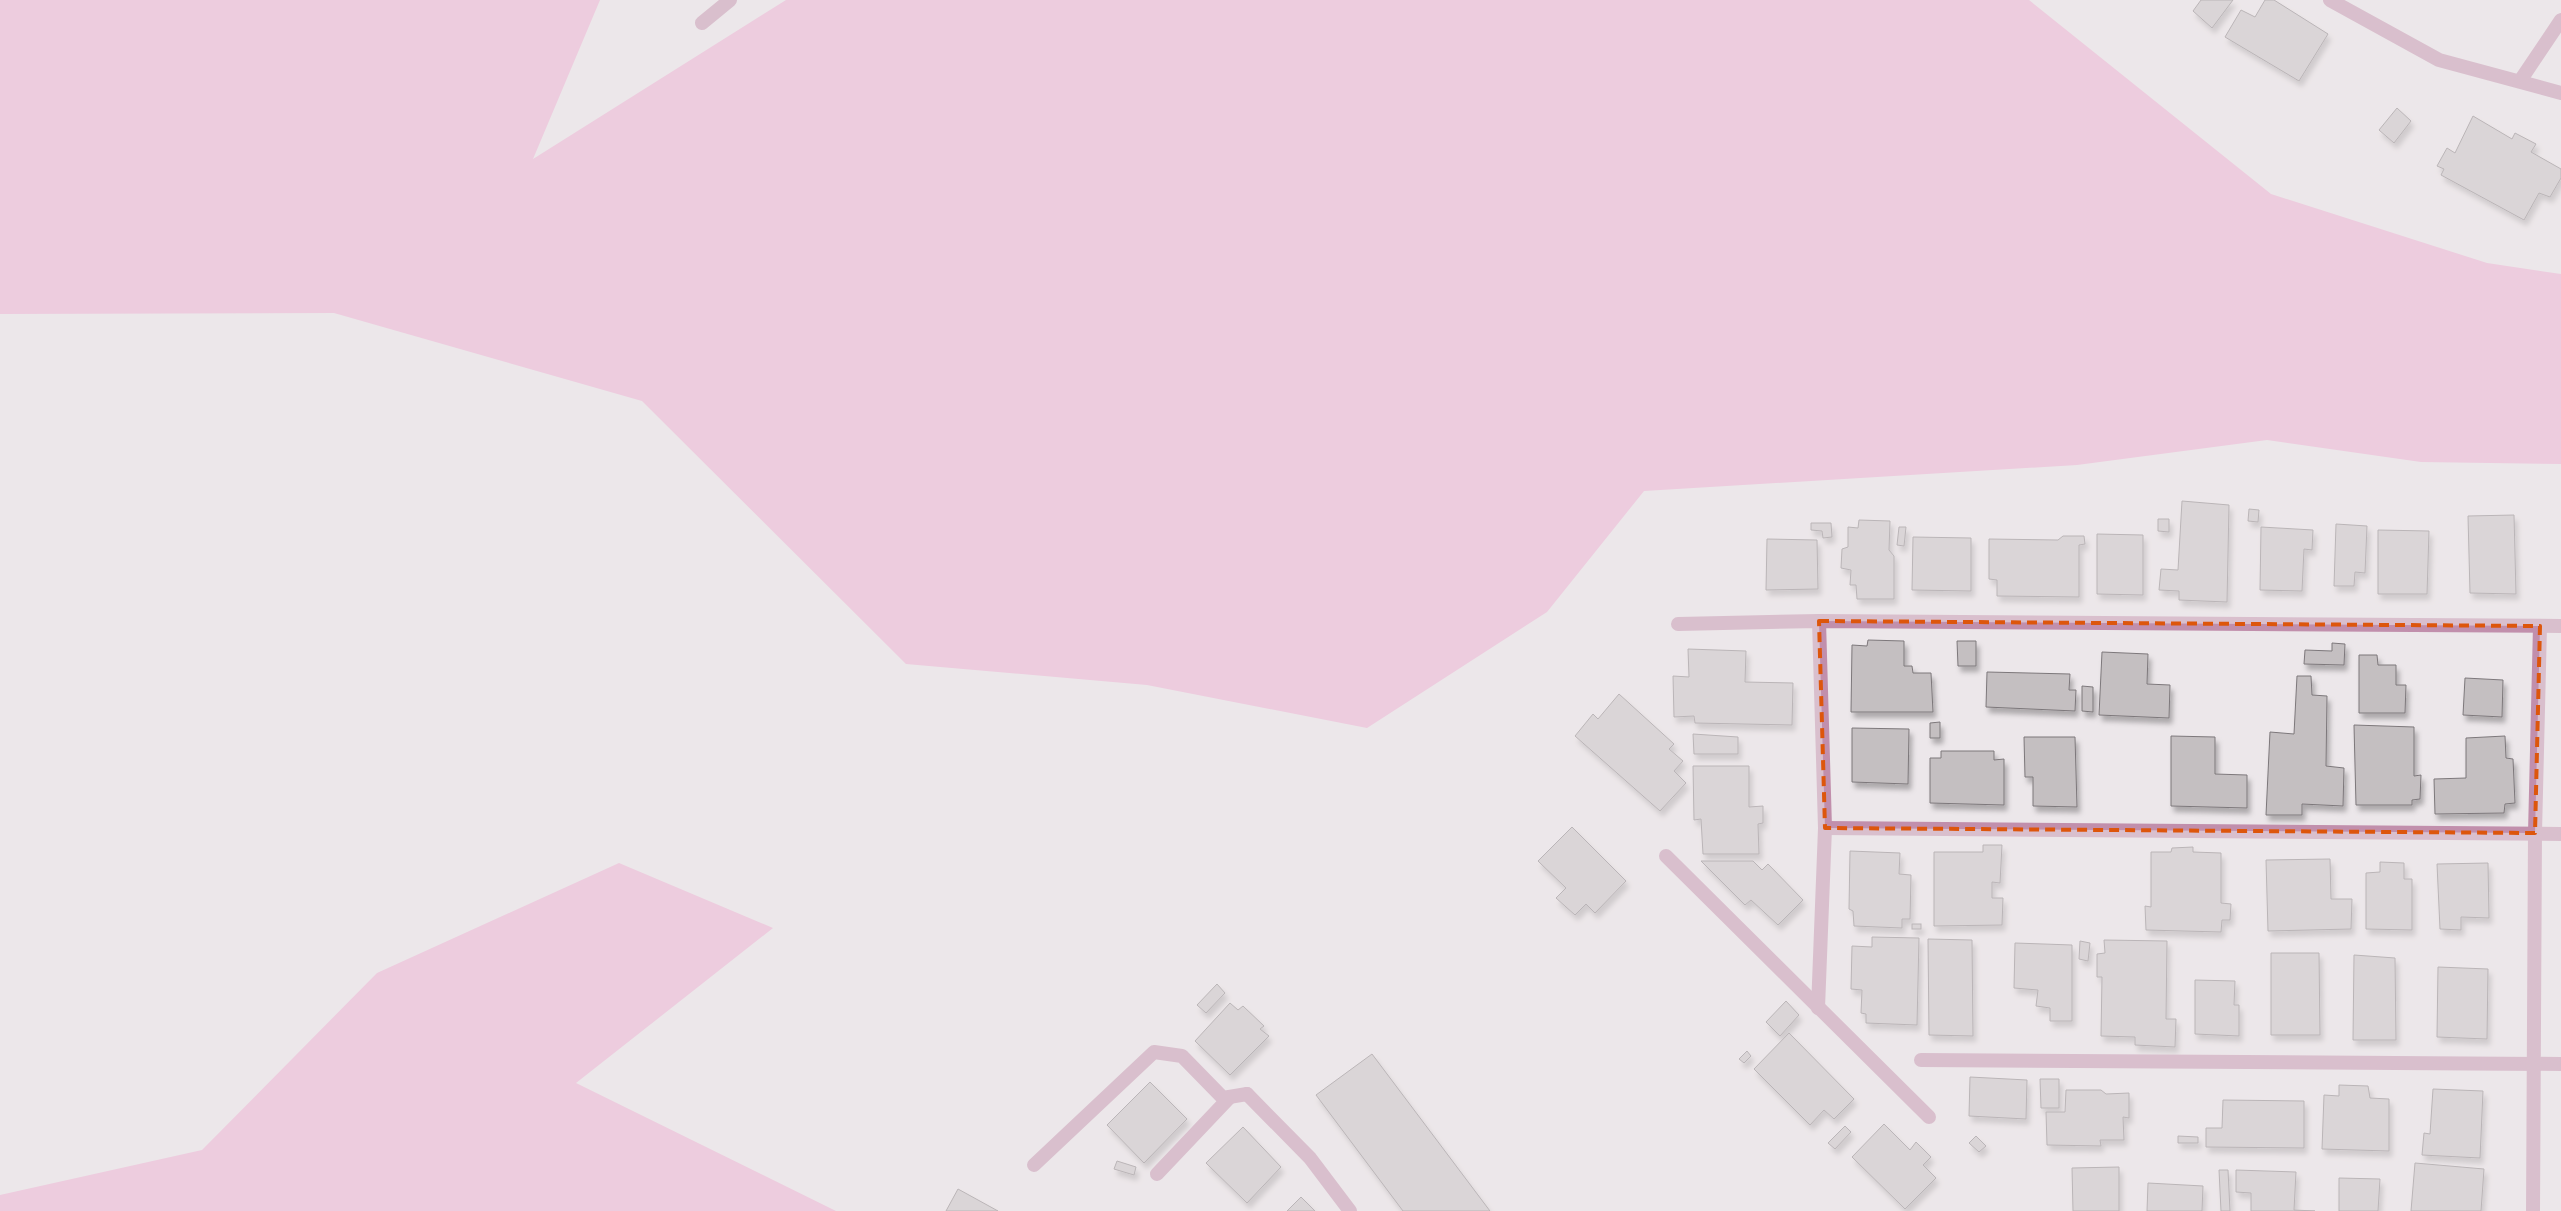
<svg xmlns="http://www.w3.org/2000/svg" width="2561" height="1211" viewBox="0 0 2561 1211" font-family="'Sofia Sans Condensed',sans-serif">
	<style>
		.green { fill: #edaad1 }
		.building { fill: #c4bfc1; stroke: #7d787b; filter: url(#shadow) }
		.lines { fill: none; stroke-linecap: round; stroke-linejoin: round }
		.service { stroke: #c18fac; stroke-width: 14 }
		.minor { stroke: #c18fac; stroke-width: 14 }
		.marked { fill: none; stroke: #dd560c; stroke-width: 4; stroke-dasharray: 10 6; stroke-linejoin: round }
	</style>
	<defs>
		<filter id="shadow"><feDropShadow dx="3" dy="5.5" stdDeviation="2.5" flood-color="#0004"/></filter>
	</defs>
	<rect width="100%" height="100%" fill="#ece7ea"/>
	<g class="green">
		<polygon points="0,0 600,0 533,159 786,0 2029,0 2271,194 2487,263 2561,274 2561,464 2421,462 2267,440 2077,465 1644,491 1547,612 1367,728 1147,685 906,664 642,401 334,313 0,314"/>
		<polygon points="619,863 773,928 576,1083 836,1211 0,1211 0,1195 202,1150 377,973"/>
	</g>
	<g class="building">
		<polygon points="2201,0 2233,0 2212,28 2193,11"/>
		<polygon points="2265,0 2274,0 2328,34 2299,81 2225,37 2241,10 2255,17"/>
		<polygon points="2397,108 2411,121 2394,143 2379,130"/>
		<polygon points="2473,116 2512,139 2515,133 2536,144 2531,152 2561,169 2561,178 2550,197 2539,193 2524,220 2441,175 2444,169 2437,166 2447,148 2455,153"/>
		<polygon points="2182,501 2229,505 2227,602 2179,600 2179,591 2159,590 2161,569 2178,570"/>
		<polygon points="2249,509 2259,510 2258,522 2248,521"/>
		<polygon points="2514,515 2516,594 2470,593 2468,516"/>
		<polygon points="2158,519 2169,519 2169,532 2158,531"/>
		<polygon points="1859,520 1890,521 1889,550 1894,556 1894,599 1857,599 1856,585 1850,585 1851,570 1841,568 1842,549 1848,547 1848,527 1858,528"/>
		<polygon points="1811,523 1831,523 1832,537 1823,538 1822,531 1811,530"/>
		<polygon points="2336,524 2367,526 2365,573 2355,572 2354,586 2334,586"/>
		<polygon points="1899,527 1906,527 1904,546 1897,545"/>
		<polygon points="2261,527 2313,530 2312,550 2304,549 2302,591 2260,590"/>
		<polygon points="2378,530 2429,531 2427,594 2378,594"/>
		<polygon points="2097,534 2143,535 2143,595 2097,594"/>
		<polygon points="2063,536 2084,536 2085,544 2079,545 2079,597 1997,596 1997,580 1989,579 1989,539 2058,540"/>
		<polygon points="1913,537 1971,538 1971,591 1912,590"/>
		<polygon points="1767,539 1817,540 1818,589 1766,590"/>
		<polygon points="1868,640 1904,641 1904,666 1912,666 1913,673 1931,673 1933,712 1851,712 1852,645 1867,646"/>
		<polygon points="1957,641 1976,641 1976,666 1958,666"/>
		<polygon points="2332,643 2345,644 2344,665 2304,664 2305,650 2332,651"/>
		<polygon points="1688,649 1746,651 1745,682 1793,683 1792,725 1695,723 1694,716 1674,717 1673,676 1689,677"/>
		<polygon points="2102,652 2148,654 2147,684 2170,685 2169,718 2099,715"/>
		<polygon points="2359,655 2377,655 2378,665 2396,665 2396,685 2406,685 2405,713 2359,713"/>
		<polygon points="1987,672 2070,674 2069,690 2076,690 2075,711 1986,707"/>
		<polygon points="2297,676 2311,676 2312,695 2327,696 2326,766 2344,768 2343,806 2302,804 2302,815 2266,815 2270,732 2294,734"/>
		<polygon points="2465,678 2503,680 2502,717 2463,715"/>
		<polygon points="2082,686 2093,687 2093,712 2082,711"/>
		<polygon points="1619,694 1674,744 1669,749 1683,761 1674,771 1686,783 1660,811 1575,736 1593,714 1598,719"/>
		<polygon points="1940,722 1940,738 1930,738 1930,723"/>
		<polygon points="2354,725 2414,727 2414,776 2421,775 2420,799 2412,800 2412,805 2356,805"/>
		<polygon points="1852,728 1909,729 1908,784 1852,782"/>
		<polygon points="1693,734 1738,737 1738,754 1694,754"/>
		<polygon points="2171,736 2215,737 2215,774 2247,775 2247,808 2171,806"/>
		<polygon points="2505,736 2506,758 2513,759 2515,803 2505,804 2504,813 2435,814 2434,779 2466,778 2466,738"/>
		<polygon points="2024,737 2075,737 2077,807 2033,806 2033,777 2025,777"/>
		<polygon points="1941,751 1994,751 1994,760 2004,759 2004,805 1930,803 1930,758 1941,758"/>
		<polygon points="1693,766 1749,766 1749,807 1763,806 1763,823 1758,824 1759,854 1703,854 1701,819 1694,820"/>
		<polygon points="1572,827 1626,881 1595,913 1586,904 1575,915 1556,898 1566,888 1538,861"/>
		<polygon points="1983,845 2002,845 2000,883 1992,882 1992,898 2003,898 2002,925 1934,926 1934,852 1983,852"/>
		<polygon points="2193,847 2193,852 2221,853 2221,903 2231,904 2230,920 2222,920 2221,932 2146,930 2145,906 2151,907 2151,852 2171,852 2172,848"/>
		<polygon points="1850,851 1900,853 1899,874 1911,875 1910,919 1902,919 1902,928 1854,926 1853,911 1849,909"/>
		<polygon points="2330,859 2331,899 2352,899 2351,929 2268,931 2266,860"/>
		<polygon points="1701,861 1753,861 1762,870 1768,864 1803,900 1778,925 1751,900 1745,905"/>
		<polygon points="2380,862 2404,863 2404,879 2412,879 2412,930 2366,929 2366,873 2380,872"/>
		<polygon points="2488,863 2489,918 2461,917 2461,930 2440,929 2437,864"/>
		<rect x="1912" y="924" width="9" height="5"/>
		<polygon points="1872,937 1919,938 1917,1025 1866,1023 1866,1014 1861,1013 1862,990 1851,989 1852,946 1872,947"/>
		<polygon points="1928,939 1972,940 1973,1036 1929,1035"/>
		<polygon points="2104,940 2167,941 2166,1019 2176,1019 2175,1047 2135,1045 2135,1037 2101,1036 2102,977 2097,977 2097,954 2105,953"/>
		<polygon points="2080,941 2090,943 2088,961 2079,959"/>
		<polygon points="2015,943 2072,945 2072,1021 2050,1021 2050,1008 2036,1006 2038,990 2014,988"/>
		<polygon points="2271,953 2319,953 2320,1035 2271,1035"/>
		<polygon points="2354,955 2395,958 2396,1040 2353,1040"/>
		<polygon points="2438,967 2488,969 2487,1039 2437,1037"/>
		<polygon points="2195,980 2235,981 2234,1005 2239,1005 2239,1036 2195,1034"/>
		<polygon points="1217,984 1225,993 1206,1013 1197,1005"/>
		<polygon points="1786,1001 1799,1015 1780,1036 1766,1022"/>
		<polygon points="1230,1003 1238,1010 1243,1006 1264,1026 1260,1029 1269,1036 1230,1075 1195,1041"/>
		<polygon points="1789,1033 1854,1099 1834,1119 1824,1110 1810,1125 1754,1069"/>
		<polygon points="1747,1051 1751,1056 1744,1063 1739,1059"/>
		<polygon points="1372,1054 1490,1211 1403,1211 1316,1095"/>
		<polygon points="1970,1077 2027,1080 2026,1119 1969,1116"/>
		<polygon points="2040,1079 2059,1079 2059,1108 2041,1108"/>
		<polygon points="1150,1082 1187,1119 1144,1163 1107,1125"/>
		<polygon points="2339,1085 2368,1086 2370,1098 2389,1099 2389,1151 2322,1149 2324,1095 2339,1096"/>
		<polygon points="2433,1089 2483,1091 2480,1158 2422,1155 2424,1133 2430,1134"/>
		<polygon points="2066,1090 2101,1090 2106,1094 2129,1093 2129,1118 2123,1117 2124,1140 2100,1140 2101,1146 2047,1145 2046,1112 2065,1112"/>
		<polygon points="2223,1100 2304,1101 2304,1148 2206,1147 2206,1128 2222,1128"/>
		<polygon points="1884,1124 1910,1150 1916,1142 1931,1157 1923,1165 1936,1178 1905,1209 1852,1157"/>
		<polygon points="1845,1126 1851,1132 1835,1149 1828,1143"/>
		<polygon points="1243,1127 1281,1167 1247,1203 1206,1163"/>
		<polygon points="1976,1136 1986,1146 1979,1152 1969,1143"/>
		<polygon points="2178,1136 2198,1137 2198,1143 2178,1143"/>
		<polygon points="1117,1161 1136,1167 1134,1175 1114,1169"/>
		<polygon points="2415,1163 2484,1169 2481,1211 2411,1211"/>
		<polygon points="2119,1167 2119,1211 2073,1211 2072,1168"/>
		<polygon points="2219,1170 2228,1170 2230,1211 2221,1211"/>
		<polygon points="2236,1170 2296,1172 2294,1210 2315,1211 2251,1211 2251,1193 2236,1192"/>
		<polygon points="2339,1178 2380,1179 2378,1211 2339,1211"/>
		<polygon points="2148,1183 2203,1186 2202,1211 2147,1211"/>
		<polygon points="958,1189 998,1211 946,1211"/>
		<polygon points="1301,1197 1315,1211 1287,1211"/>
	</g>
	<g class="lines">
		<g class="service">
			<polyline points="1034,1165 1154,1052 1182,1056 1223,1098 1247,1094"/>
			<polyline points="1157,1174 1230,1097"/>
		</g>
		<g class="minor">
			<polyline points="2330,0 2439,60 2561,93"/>
			<polyline points="702,23 730,0"/>
			<polyline points="2520,81 2561,20"/>
			<polyline points="1678,624 1819,621 2561,626"/>
			<polyline points="1825,828 2561,834"/>
			<polyline points="1666,856 1929,1117"/>
			<polyline points="1818,1008 1825,828 1819,621"/>
			<polyline points="1921,1060 2561,1064"/>
			<polyline points="1247,1094 1310,1158 1350,1211"/>
			<polyline points="2533,1211 2535,833 2540,626"/>
		</g>
	</g>
	<path d="M0 0H2561V1211H0ZM1819,621L2540,626L2535,833L1825,828Z" fill="#ece7ea" fill-opacity=".55" fill-rule="evenodd"/>
	<path class="marked" d="M1819,621L2540,626L2535,833L1825,828Z"/>
</svg>
